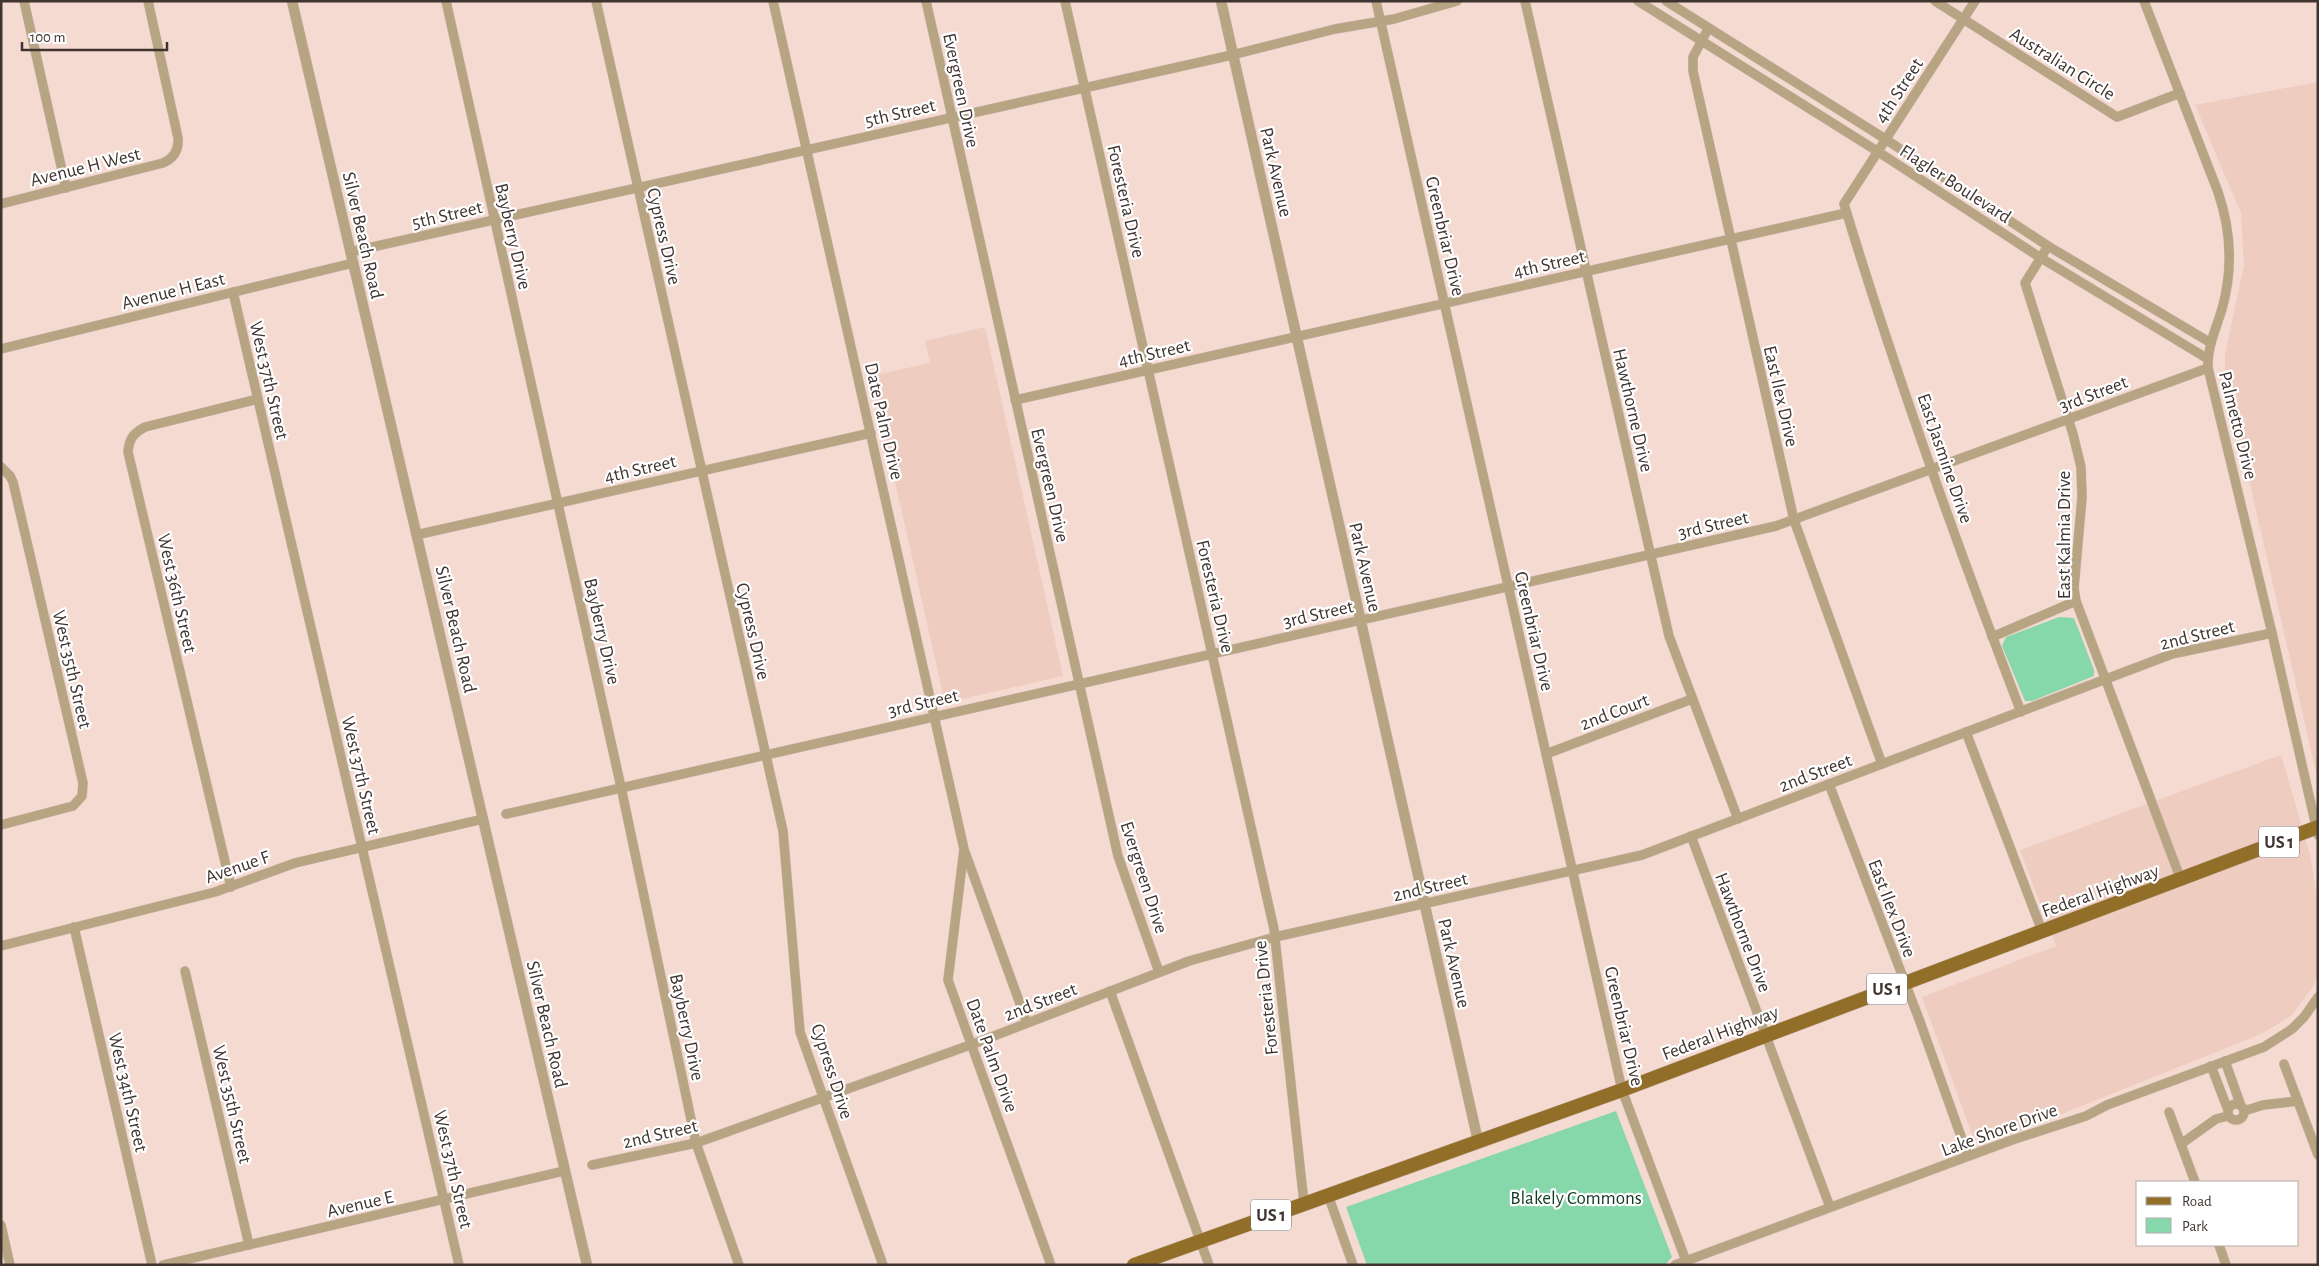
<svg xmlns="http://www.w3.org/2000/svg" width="2319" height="1266" viewBox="0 0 2319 1266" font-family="'Alegreya Sans',sans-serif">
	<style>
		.built { fill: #eeccc0 }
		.green { fill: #86d7a9 }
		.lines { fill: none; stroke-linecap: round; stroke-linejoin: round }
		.minor-casing { stroke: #d1b9b1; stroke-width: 10 }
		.tertiary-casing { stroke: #d1b9b1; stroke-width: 11 }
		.primary-casing { stroke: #d1b9b1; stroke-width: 15 }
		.minor { stroke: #b6a482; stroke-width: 9 }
		.tertiary { stroke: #b6a482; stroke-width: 10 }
		.primary { stroke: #916f29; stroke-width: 14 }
		.labels { text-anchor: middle; stroke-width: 4.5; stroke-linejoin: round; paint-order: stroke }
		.shield { fill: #fff; stroke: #79716e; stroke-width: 1 }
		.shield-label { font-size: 18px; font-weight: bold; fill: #3f3430 }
		.street-label { font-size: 19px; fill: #3f3430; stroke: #fff }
		.park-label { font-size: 19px; fill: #113925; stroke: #fff }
	</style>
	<rect width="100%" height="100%" fill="#f5dad1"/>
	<g class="built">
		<polygon points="2318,82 2318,781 2225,375 2225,355 2244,265 2241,213 2195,105"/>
		<polygon points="985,327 1063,676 945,703 871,376 930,363 925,341"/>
		<polygon points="2281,755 2310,854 2318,903 2318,969 2314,985 2291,1016 2261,1034 1977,1148 1922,997 2056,946 2020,850"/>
	</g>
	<g class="green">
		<polygon points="2059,617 2074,618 2094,670 2094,676 2032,701 2025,701 2002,646 2006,637"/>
		<polygon points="1616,1111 1672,1257 1667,1263 1662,1265 1367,1265 1346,1207"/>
	</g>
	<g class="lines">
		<g class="minor-casing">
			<g id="minor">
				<polyline points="24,1 66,188"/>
				<polyline points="446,1 621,787 696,1143 739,1265"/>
				<polyline points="596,1 783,831 800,1032 883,1265"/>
				<polyline points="773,1 964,849 948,980 1051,1265"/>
				<polyline points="926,1 1118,856 1159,972"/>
				<polyline points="1065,1 1274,929 1304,1203"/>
				<polyline points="1376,1 1622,1090 1686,1261"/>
				<polyline points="1525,1 1669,636 1738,819"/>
				<polyline points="1638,1 1877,151 2041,258 2208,359"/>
				<polyline points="1666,1 1879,135 2048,246 2211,343"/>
				<polyline points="1935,1 2117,117 2180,93"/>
				<path d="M1975,1L1844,204C1896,376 1957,545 2021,712"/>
				<path d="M2144,1L2218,192C2231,230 2233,270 2222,309C2216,329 2207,347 2208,368L2272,633L2318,835"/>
				<polyline points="1708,29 1693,57 1693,71 1794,520 1882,764"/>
				<path d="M1,204L163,163C174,158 179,150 178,138L148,1"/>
				<polyline points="2048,246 2025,283 2073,434 2081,467 2082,497 2074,588 2076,601 2181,880"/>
				<polyline points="350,252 1232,55 1335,29 1394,19 1457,1"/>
				<polyline points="233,292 459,1265"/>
				<polyline points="1,349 353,263"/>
				<polyline points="1015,400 1846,213"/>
				<polyline points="1,467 10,476 13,482 83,783 82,796 73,806 1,825"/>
				<polyline points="416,535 871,433"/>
				<polyline points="1992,637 2076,601"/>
				<polyline points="1966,732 2042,931"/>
				<polyline points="1546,754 1692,699"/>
				<polyline points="1829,784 1919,1019 1968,1156"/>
				<polyline points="506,814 1776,526 2208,368"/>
				<polyline points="1691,836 1830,1207"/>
				<polyline points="965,852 1027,1023"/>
				<path d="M231,887L128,452C129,438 134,433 145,427L258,399"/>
				<polyline points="74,927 152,1265"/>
				<polyline points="1,946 215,892 295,863 483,819"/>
				<polyline points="185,971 249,1245"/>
				<polyline points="1110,991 1209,1265"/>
				<polyline points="2225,1061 2241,1106"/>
				<polyline points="2284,1064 2318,1155"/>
				<polyline points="2211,1066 2228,1110"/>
				<circle cx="2236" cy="1112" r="8"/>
				<polyline points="2244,1111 2263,1105 2298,1101"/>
				<polyline points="2169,1112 2195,1182"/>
				<polyline points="2181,1144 2216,1119 2228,1116"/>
				<polyline points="592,1165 696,1143 973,1044 1189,961 1275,937 1642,855 2172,654 2272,633"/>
				<polyline points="1328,1195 1353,1265"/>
				<polyline points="1,1225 10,1265"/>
				<polyline points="2219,1245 2226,1265"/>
				<polyline points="163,1265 564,1171"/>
				<polyline points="1675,1265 2012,1140 2086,1116 2107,1105 2264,1047 2292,1029 2304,1017 2318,997"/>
			</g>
		</g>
		<g class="tertiary-casing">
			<g id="tertiary">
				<polyline points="292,1 587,1265"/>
				<polyline points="1221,1 1478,1141"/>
			</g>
		</g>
		<g class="primary-casing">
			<polyline id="primary" points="1134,1265 1622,1090 2318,827"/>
		</g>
		<use href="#minor" class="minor"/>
		<use href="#tertiary" class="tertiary"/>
		<use href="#primary" class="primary"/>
	</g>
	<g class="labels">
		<g class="shield">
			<rect x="2259" y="826.5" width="40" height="31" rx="4"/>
			<rect x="1867" y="973.5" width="40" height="31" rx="4"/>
			<rect x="1251" y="1199.5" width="40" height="31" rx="4"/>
		</g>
		<g class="shield-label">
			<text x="2279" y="848">US 1</text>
			<text x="1887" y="995">US 1</text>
			<text x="1271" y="1221">US 1</text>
		</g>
		<g class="street-label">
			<text transform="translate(2063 63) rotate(32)" y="7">Australian Circle</text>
			<text transform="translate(962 90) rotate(78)" y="7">Evergreen Drive</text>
			<text transform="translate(1898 90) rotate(-57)" y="7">4th Street</text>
			<text transform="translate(900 112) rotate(-13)" y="7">5th Street</text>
			<text transform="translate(85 166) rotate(-14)" y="7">Avenue H West</text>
			<text transform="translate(1277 172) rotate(77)" y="7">Park Avenue</text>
			<text transform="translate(1956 183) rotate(33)" y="7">Flagler Boulevard</text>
			<text transform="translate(1127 201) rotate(77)" y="7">Foresteria Drive</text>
			<text transform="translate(447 214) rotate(-13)" y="7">5th Street</text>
			<text transform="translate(364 235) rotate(77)" y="7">Silver Beach Road</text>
			<text transform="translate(514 236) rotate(77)" y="7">Bayberry Drive</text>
			<text transform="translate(665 236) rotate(77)" y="7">Cypress Drive</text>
			<text transform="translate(1446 236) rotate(77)" y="7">Greenbriar Drive</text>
			<text transform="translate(1549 263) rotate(-13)" y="7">4th Street</text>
			<text transform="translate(173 290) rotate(-14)" y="7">Avenue H East</text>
			<text transform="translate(1154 352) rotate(-13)" y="7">4th Street</text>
			<text transform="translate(270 380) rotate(77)" y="7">West 37th Street</text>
			<text transform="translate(2093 393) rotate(-21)" y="7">3rd Street</text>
			<text transform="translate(1782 396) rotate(77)" y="7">East Ilex Drive</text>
			<text transform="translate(1634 410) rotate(77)" y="7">Hawthorne Drive</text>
			<text transform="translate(885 421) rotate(77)" y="7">Date Palm Drive</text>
			<text transform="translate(2239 425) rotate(76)" y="7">Palmetto Drive</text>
			<text transform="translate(1946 458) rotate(71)" y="7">East Jasmine Drive</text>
			<text transform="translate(640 468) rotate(-13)" y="7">4th Street</text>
			<text transform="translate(1051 485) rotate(77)" y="7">Evergreen Drive</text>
			<text transform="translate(1713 524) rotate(-13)" y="7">3rd Street</text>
			<text transform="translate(2063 535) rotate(-90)" y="7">East Kalmia Drive</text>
			<text transform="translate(1366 567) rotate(77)" y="7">Park Avenue</text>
			<text transform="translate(178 593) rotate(77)" y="7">West 36th Street</text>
			<text transform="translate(1216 596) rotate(77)" y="7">Foresteria Drive</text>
			<text transform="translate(1318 613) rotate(-13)" y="7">3rd Street</text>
			<text transform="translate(457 629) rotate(77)" y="7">Silver Beach Road</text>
			<text transform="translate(603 631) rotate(77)" y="7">Bayberry Drive</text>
			<text transform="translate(754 631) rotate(77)" y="7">Cypress Drive</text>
			<text transform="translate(1535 631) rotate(77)" y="7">Greenbriar Drive</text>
			<text transform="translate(2197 634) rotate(-14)" y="7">2nd Street</text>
			<text transform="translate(73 669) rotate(77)" y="7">West 35th Street</text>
			<text transform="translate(923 702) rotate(-13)" y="7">3rd Street</text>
			<text transform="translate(1614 711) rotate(-21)" y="7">2nd Court</text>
			<text transform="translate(1815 772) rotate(-21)" y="7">2nd Street</text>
			<text transform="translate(362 775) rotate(77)" y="7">West 37th Street</text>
			<text transform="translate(237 866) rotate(-19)" y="7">Avenue F</text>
			<text transform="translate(1145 877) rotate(72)" y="7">Evergreen Drive</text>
			<text transform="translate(1430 886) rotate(-13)" y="7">2nd Street</text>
			<text transform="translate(2100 890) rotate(-20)" y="7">Federal Highway</text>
			<text transform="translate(1893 908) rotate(69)" y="7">East Ilex Drive</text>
			<text transform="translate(1744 932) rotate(69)" y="7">Hawthorne Drive</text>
			<text transform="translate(1455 963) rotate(77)" y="7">Park Avenue</text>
			<text transform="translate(1265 998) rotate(-96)" y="7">Foresteria Drive</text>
			<text transform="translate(1040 1001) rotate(-21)" y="7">2nd Street</text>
			<text transform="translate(548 1024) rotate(77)" y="7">Silver Beach Road</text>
			<text transform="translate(1625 1026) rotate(77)" y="7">Greenbriar Drive</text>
			<text transform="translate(688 1027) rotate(78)" y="7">Bayberry Drive</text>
			<text transform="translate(1720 1032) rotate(-21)" y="7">Federal Highway</text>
			<text transform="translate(993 1055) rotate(70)" y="7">Date Palm Drive</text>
			<text transform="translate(833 1071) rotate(72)" y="7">Cypress Drive</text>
			<text transform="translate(129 1092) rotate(77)" y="7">West 34th Street</text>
			<text transform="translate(233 1104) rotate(77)" y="7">West 35th Street</text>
			<text transform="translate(1999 1129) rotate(-20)" y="7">Lake Shore Drive</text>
			<text transform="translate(660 1133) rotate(-13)" y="7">2nd Street</text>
			<text transform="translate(454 1169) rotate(77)" y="7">West 37th Street</text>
			<text transform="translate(360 1203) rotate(-13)" y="7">Avenue E</text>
		</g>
		<g class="park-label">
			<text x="1576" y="1204">Blakely Commons</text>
		</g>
	</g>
	<rect width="2319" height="1266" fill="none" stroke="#3f3430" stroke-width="5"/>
	<rect x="2136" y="1181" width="162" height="65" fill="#ffffff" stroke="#b2aeac"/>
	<rect x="2146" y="1197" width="25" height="8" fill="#916f29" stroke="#b2aeac"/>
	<text x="2182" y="1206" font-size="15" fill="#3f3430">Road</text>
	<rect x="2146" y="1218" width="25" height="15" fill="#86d7a9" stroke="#b2aeac"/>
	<text x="2182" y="1231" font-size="15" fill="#3f3430">Park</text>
	<path d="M22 42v8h145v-8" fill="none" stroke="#3f3430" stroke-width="2.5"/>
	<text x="30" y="42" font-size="15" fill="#3f3430" stroke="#ffffff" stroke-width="4" paint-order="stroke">100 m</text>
</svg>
